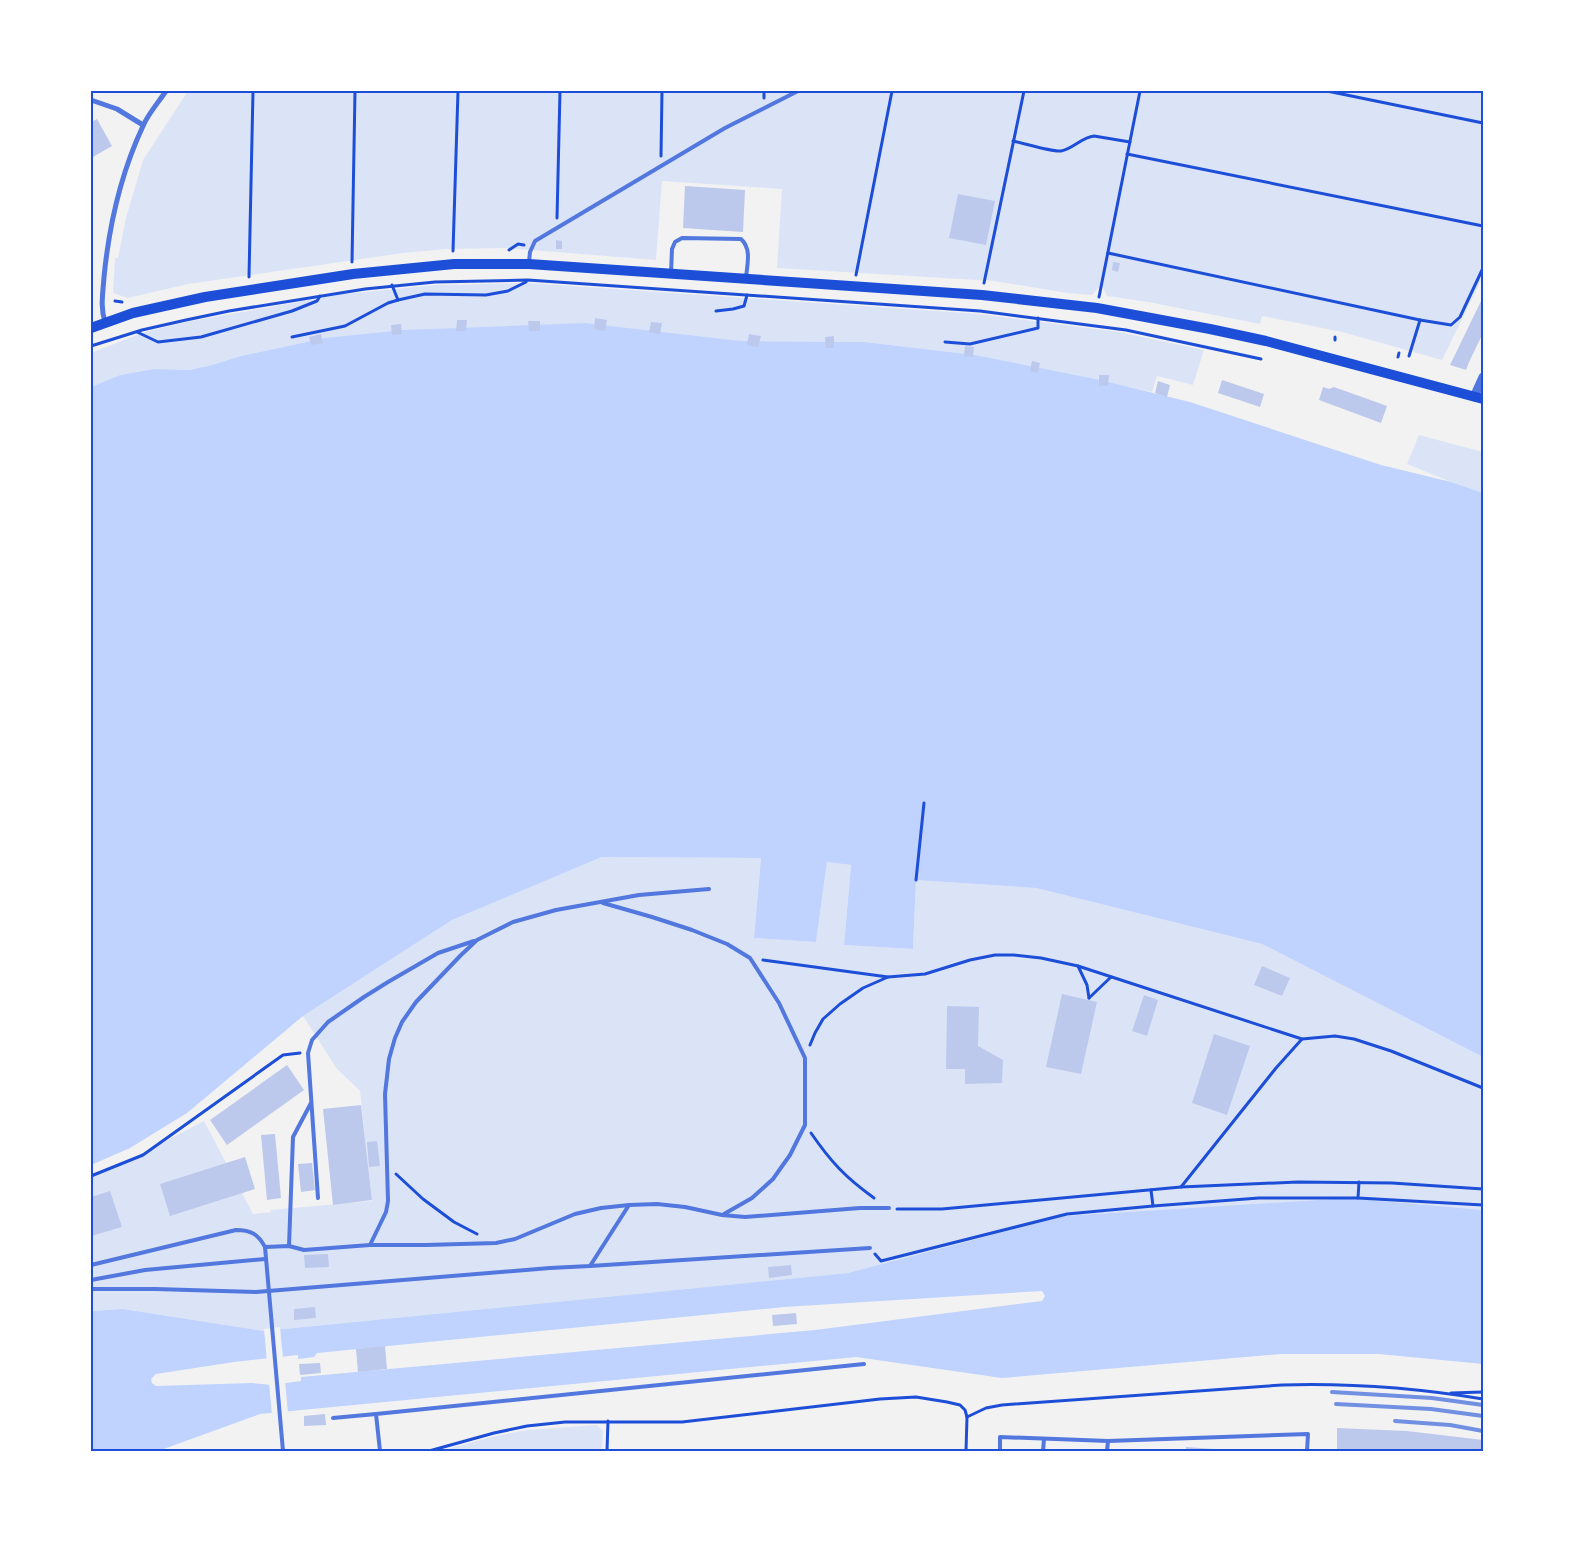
<svg xmlns="http://www.w3.org/2000/svg" width="1574" height="1542" viewBox="0 0 1574 1542" font-family="Cabin,sans-serif">
	<style>
		.green { fill: #dbe4f7 }
		.water { fill: #bfd3fe; fill-rule: evenodd }
		.pier { fill: #f2f2f2 }
		.building { fill: #bdc9ec }
		.lines { fill: none; stroke-linecap: round; stroke-linejoin: round }
		.path { stroke: #1d4ed8; stroke-width: 3 }
		.service { stroke: #5277de; stroke-width: 4 }
		.minor { stroke: #5277de; stroke-width: 5 }
		.tertiary { stroke: #5277de; stroke-width: 9 }
		.secondary { stroke: #1d4ed8; stroke-width: 10 }
		.rail { stroke: #7290e2; stroke-width: 4 }
		.neatline { fill: none; stroke: #1d4ed8; stroke-width: 2 }
	</style>
	<rect width="100%" height="100%" fill="#f2f2f2"/>
	<g class="green">
		<polygon points="188,91 1483,91 1483,276 1442,360 1342,332 1262,316 1260,324 1148,302 1107,296 1103,288 1098,288 1092,295 1067,293 994,281 777,268 782,189 662,181 656,260 506,248 447,249 403,253 188,284 128,298 113,293 115,258 118,258 126,218 143,160"/>
		<polygon points="529,283 980,314 1119,332 1204,350 1193,385 1157,376 1152,392 975,355 865,342 325,338 241,356 212,365 189,370 154,369 120,375 91,387 91,353 142,333 185,322 344,294 435,285"/>
		<polygon points="1419,435 1483,452 1483,493 1451,482 1407,464"/>
		<polygon points="602,857 761,858 754,938 816,942 827,862 851,865 844,945 913,949 916,880 1036,888 1262,944 1483,1057 1483,1210 1349,1198 1063,1216 848,1273 264,1331 123,1309 91,1311 91,1174 110,1170 204,1121 253,1214 271,1212 270,1210 372,1201 360,1091 337,1069 303,1016 452,920"/>
		<polygon points="597,1425 603,1431 602,1451 440,1451 495,1436 527,1430"/>
	</g>
	<g class="water">
		<polygon points="584,323 740,341 865,342 975,355 1100,380 1190,402 1381,465 1451,482 1483,493 1483,1057 1262,944 1036,888 916,880 913,949 844,945 851,865 827,862 816,942 754,938 761,858 602,857 452,920 303,1016 187,1113 130,1148 91,1165 91,387 120,375 154,369 189,370 212,365 241,356 325,338 404,330"/>
		<path d="M1349,1198L1483,1210V1364L1379,1354H1282L1002,1378L856,1357L260,1414L158,1451H91V1311L123,1309L264,1331L848,1273L1063,1216ZM1042,1291L1045,1296L1042,1301L815,1330L301,1377V1381L271,1385L252,1383L156,1386L152,1383L151,1379L156,1374L234,1362L298,1355V1359L314,1357L317,1353L784,1307Z"/>
	</g>
	<g class="pier">
		<polygon points="280,1327 283,1359 267,1362 264,1329"/>
		<polygon points="285,1381 288,1413 272,1415 269,1382"/>
	</g>
	<g class="building">
		<polygon points="97,119 112,146 91,158 91,122"/>
		<polygon points="685,186 745,190 743,232 683,228"/>
		<polygon points="958,194 995,201 986,245 949,238"/>
		<polygon points="556,240 562,241 562,249 556,249"/>
		<polygon points="1113,262 1120,263 1118,272 1112,270"/>
		<polygon points="1483,297 1483,333 1469,362 1466,370 1450,365"/>
		<polygon points="595,318 607,320 605,331 594,329"/>
		<polygon points="457,320 467,320 466,331 456,331"/>
		<polygon points="528,321 540,321 540,331 529,331"/>
		<polygon points="651,322 662,323 660,334 649,332"/>
		<polygon points="401,324 402,334 392,335 391,325"/>
		<polygon points="321,334 323,343 311,345 309,337"/>
		<polygon points="749,334 761,336 758,347 747,345"/>
		<polygon points="834,336 834,348 826,348 825,337"/>
		<polygon points="965,346 974,347 973,357 964,356"/>
		<polygon points="1032,361 1040,363 1038,373 1030,371"/>
		<polygon points="1099,375 1109,375 1108,386 1099,386"/>
		<polygon points="1222,380 1264,394 1260,407 1218,393"/>
		<polygon points="1158,381 1170,385 1167,397 1155,393"/>
		<polygon points="1323,387 1329,389 1334,387 1387,406 1381,423 1319,400"/>
		<polygon points="1262,966 1290,978 1282,996 1254,985"/>
		<polygon points="1062,994 1097,1002 1081,1074 1046,1067"/>
		<polygon points="1144,995 1158,1000 1147,1036 1132,1031"/>
		<polygon points="947,1006 979,1007 978,1046 1003,1060 1002,1083 965,1084 965,1069 946,1069"/>
		<polygon points="1214,1034 1250,1046 1227,1115 1192,1103"/>
		<polygon points="287,1065 304,1090 227,1145 210,1120"/>
		<polygon points="361,1105 372,1200 333,1205 323,1109"/>
		<polygon points="275,1134 281,1198 267,1200 261,1135"/>
		<polygon points="377,1141 380,1166 369,1167 367,1142"/>
		<polygon points="245,1157 255,1189 170,1216 160,1184"/>
		<polygon points="312,1163 315,1190 301,1192 298,1164"/>
		<polygon points="110,1191 122,1227 91,1236 91,1197"/>
		<polygon points="328,1254 329,1267 305,1268 304,1255"/>
		<polygon points="791,1265 792,1275 769,1278 768,1267"/>
		<polygon points="315,1307 316,1318 294,1320 294,1309"/>
		<polygon points="796,1313 797,1324 773,1326 772,1315"/>
		<polygon points="385,1346 387,1369 358,1372 356,1349"/>
		<polygon points="320,1363 321,1373 300,1375 299,1364"/>
		<polygon points="325,1414 326,1425 304,1426 304,1416"/>
		<polygon points="1337,1428 1407,1431 1483,1440 1483,1451 1337,1451"/>
		<polygon points="1186,1447 1214,1449 1214,1451 1186,1451"/>
	</g>
	<g class="lines">
		<g class="path">
			<polyline points="1327,91 1483,123"/>
			<polyline points="764,98 764,91"/>
			<path d="M1013,141C1023,143 1052,152 1061,151C1073,149 1082,137 1094,136L1130,142"/>
			<polyline points="1127,154 1483,226"/>
			<polyline points="661,156 662,91"/>
			<polyline points="557,218 560,91"/>
			<polyline points="509,250 518,244 524,245"/>
			<polyline points="453,251 458,91"/>
			<polyline points="1108,253 1420,320"/>
			<polyline points="352,262 355,91"/>
			<polyline points="856,275 892,91"/>
			<polyline points="249,277 253,91"/>
			<polyline points="984,283 1024,91"/>
			<polyline points="392,285 398,300 425,294 486,295 508,291 526,282"/>
			<polyline points="1099,297 1140,91"/>
			<polyline points="115,301 122,302"/>
			<polyline points="716,311 733,309 744,306 747,295"/>
			<polyline points="137,332 158,342 201,337 292,311 317,301 320,296"/>
			<polyline points="292,337 345,326 388,303 398,300"/>
			<polyline points="1335,340 1335,337"/>
			<polyline points="945,342 970,344 1038,328 1038,318"/>
			<polyline points="91,346 142,330 186,320 229,311 365,289 435,282 528,280 980,311 1126,330 1261,359"/>
			<polyline points="1409,356 1420,320 1451,325 1460,317 1483,268"/>
			<polyline points="1398,357 1399,353"/>
			<polyline points="916,880 924,803"/>
			<polyline points="763,960 888,977"/>
			<polyline points="1078,966 1087,985 1089,998"/>
			<polyline points="1089,998 1111,977"/>
			<polyline points="810,1045 815,1033 823,1019 840,1004 863,988 888,977 925,974 970,960 995,955 1014,955 1041,958 1078,966 1302,1039 1335,1036 1354,1039 1391,1051 1483,1088"/>
			<path d="M811,1133C831,1162 845,1177 874,1198"/>
			<polyline points="396,1174 423,1199 454,1222 477,1234"/>
			<polyline points="91,1176 143,1155 283,1055 300,1053"/>
			<polyline points="1181,1187 1276,1068 1302,1039"/>
			<polyline points="1151,1190 1153,1206"/>
			<polyline points="1358,1198 1359,1182"/>
			<polyline points="897,1209 942,1209 1181,1187 1298,1182 1392,1183 1483,1189"/>
			<polyline points="875,1254 881,1261 1067,1214 1153,1206 1259,1198 1358,1198 1483,1205"/>
			<polyline points="1451,1393 1483,1392"/>
			<path d="M967,1417L986,1408L1002,1405L1282,1385C1349,1383 1416,1388 1483,1399"/>
			<polyline points="429,1451 494,1433 527,1426 565,1422 682,1422 880,1399 916,1397 947,1402 960,1405 965,1410 967,1417 966,1451"/>
			<polyline points="607,1451 608,1421"/>
		</g>
		<g class="service">
			<polyline points="529,262 530,252 535,241 725,128 798,91"/>
			<path d="M671,273L672,249L675,242L682,238L741,239C752,249 747,265 746,278"/>
			<polyline points="603,903 652,917 692,930 727,944 750,958 779,1003 805,1058 805,1125 790,1155 773,1179 752,1198 724,1214"/>
			<polyline points="318,1198 308,1053 312,1040 328,1022 364,997 388,982 438,953 474,941"/>
			<polyline points="370,1245 426,1245 496,1243 515,1239 575,1214 601,1208 629,1205 657,1204 685,1207 722,1215 745,1217 860,1208 889,1208"/>
			<polyline points="289,1246 293,1137 311,1103"/>
			<polyline points="265,1247 289,1246 304,1250 370,1245 386,1212 388,1201 385,1094 389,1059 395,1038 402,1022 416,1002 461,955 477,940 513,922 556,910 639,895 709,889"/>
			<path d="M91,1265L236,1230C251,1230 258,1234 265,1247L283,1451"/>
			<polyline points="590,1266 870,1248"/>
			<polyline points="91,1280 145,1270 265,1259"/>
			<polyline points="91,1289 155,1289 256,1292 550,1268 590,1266 629,1205"/>
			<polyline points="333,1418 376,1414"/>
			<polyline points="380,1451 376,1414 864,1364"/>
			<polyline points="1000,1451 1000,1437 1108,1441 1308,1434 1307,1451"/>
			<polyline points="1043,1451 1044,1439"/>
			<polyline points="1107,1451 1108,1441"/>
		</g>
		<g class="minor">
			<polyline points="91,100 117,109 143,125"/>
			<path d="M105,322C100,307 103,293 104,277C109,226 121,173 143,126C148,114 158,103 166,91"/>
		</g>
		<polyline class="tertiary" points="1474,397 1483,377"/>
		<polyline class="secondary" points="91,328 133,313 205,297 353,274 454,264 529,264 982,295 1097,308 1210,329 1266,341 1483,399"/>
		<g class="rail">
			<polyline points="1332,1392 1432,1398 1483,1405"/>
			<polyline points="1336,1404 1431,1409 1483,1416"/>
			<polyline points="1395,1421 1450,1425 1483,1431"/>
		</g>
	</g>
	<rect width="1574" height="1542" fill="none" stroke="#ffffff" stroke-width="185"/>
	<rect x="92" y="92" width="1390" height="1358" class="neatline"/>
</svg>
